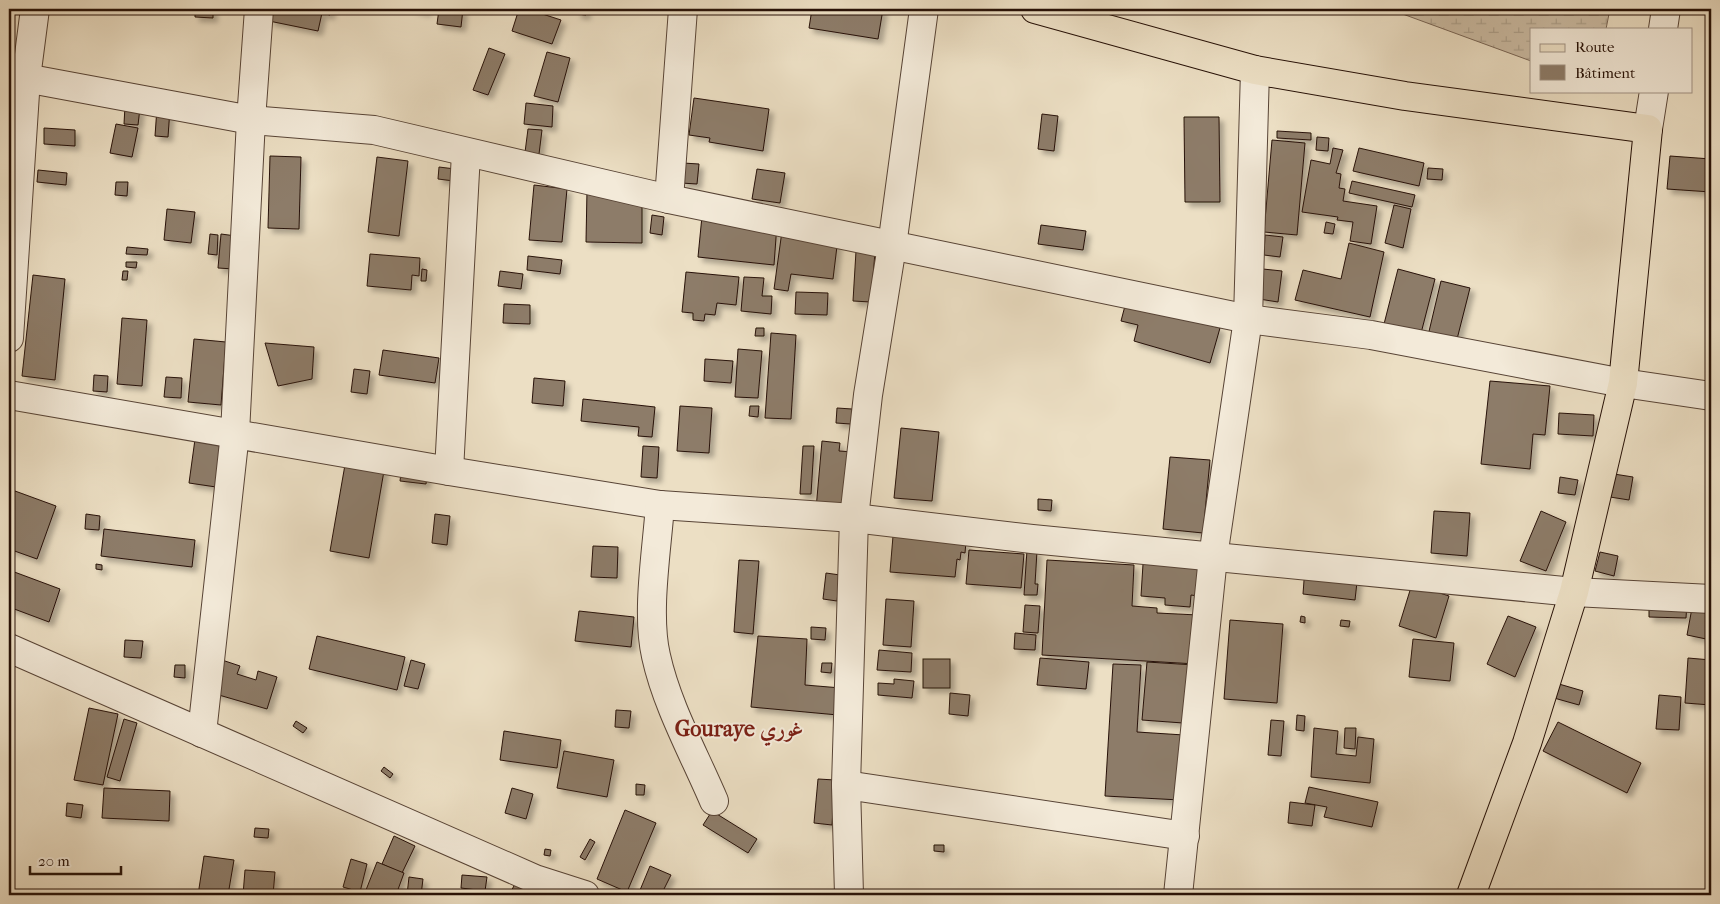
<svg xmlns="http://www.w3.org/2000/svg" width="1720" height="904" viewBox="0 0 1720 904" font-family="'IM FELL French Canon',Amiri,serif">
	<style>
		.wetland { fill: url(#wetland-marsh); stroke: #796656 }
		.building { fill: #8d7c69; stroke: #271107; filter: url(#shadow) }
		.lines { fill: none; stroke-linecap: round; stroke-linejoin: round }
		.minor-casing { stroke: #584436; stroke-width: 30 }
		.primary-casing { stroke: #271107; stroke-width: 30 }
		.minor { stroke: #f3ead9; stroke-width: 28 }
		.primary { stroke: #ecdfc4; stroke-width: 28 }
		.labels { text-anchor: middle; stroke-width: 4; stroke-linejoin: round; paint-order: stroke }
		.district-label { font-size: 22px; font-weight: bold; fill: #7a1f14; stroke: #f3ead9 }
	</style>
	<defs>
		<pattern id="wetland-marsh" width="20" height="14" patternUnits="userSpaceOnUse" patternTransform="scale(1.25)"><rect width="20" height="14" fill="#cbbca4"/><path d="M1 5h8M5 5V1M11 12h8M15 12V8" fill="none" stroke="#aea18c"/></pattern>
		<filter id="shadow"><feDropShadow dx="4.5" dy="4.5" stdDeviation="2.5" flood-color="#0004"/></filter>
	</defs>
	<rect width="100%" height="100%" fill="#ecdfc4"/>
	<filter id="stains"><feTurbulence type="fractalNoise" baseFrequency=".004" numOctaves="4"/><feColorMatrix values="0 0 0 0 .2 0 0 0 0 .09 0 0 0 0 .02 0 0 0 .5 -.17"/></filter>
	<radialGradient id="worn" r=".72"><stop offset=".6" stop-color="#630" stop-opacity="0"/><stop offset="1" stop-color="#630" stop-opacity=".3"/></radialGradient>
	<polygon class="wetland" points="1389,9 1610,9 1606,29 1531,29 1531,61"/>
	<g class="building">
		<polygon points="195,9 213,9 213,18 195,17"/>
		<polygon points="272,9 331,9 330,15 322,13 318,31 269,21"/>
		<polygon points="412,9 427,9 426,12"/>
		<polygon points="439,9 463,9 461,27 437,24"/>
		<polygon points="519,9 527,9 561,20 552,44 512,31"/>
		<polygon points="577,9 586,9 586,15 577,14"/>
		<polygon points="812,9 883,9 878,39 809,28"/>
		<polygon points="489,48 505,54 488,95 473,90"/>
		<polygon points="547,52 570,58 558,102 534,96"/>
		<polygon points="694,98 769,109 763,151 709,142 710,138 689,135"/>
		<polygon points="526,103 553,106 552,127 524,124"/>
		<polygon points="125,106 140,108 138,125 124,124"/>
		<polygon points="157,108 170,109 168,137 155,136"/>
		<polygon points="1042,114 1058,116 1054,151 1038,149"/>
		<polygon points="1184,117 1219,117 1220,202 1185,202"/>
		<polygon points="116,124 138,128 132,157 110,153"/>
		<polygon points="44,128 75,130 75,146 44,144"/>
		<polygon points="528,129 542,130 538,162 524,160"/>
		<polygon points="1277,131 1311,133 1311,140 1277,138"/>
		<polygon points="1317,137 1329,138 1328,151 1316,150"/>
		<polygon points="1272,140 1305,143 1297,235 1264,232"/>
		<polygon points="1333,148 1343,150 1336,173 1341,174 1339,188 1345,189 1343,201 1377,206 1371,244 1350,241 1353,222 1337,220 1338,217 1302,212 1311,160 1330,164"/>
		<polygon points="1359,148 1424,163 1419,186 1353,171"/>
		<polygon points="270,156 301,157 299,229 268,228"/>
		<polygon points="1670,156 1711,159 1711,192 1667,189"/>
		<polygon points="377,157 408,161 399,236 368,232"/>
		<polygon points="683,163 699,164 697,184 681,183"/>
		<polygon points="439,167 455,169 454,181 438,179"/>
		<polygon points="1428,168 1443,169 1442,180 1427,179"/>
		<polygon points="757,169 785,173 780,203 752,199"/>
		<polygon points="38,170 67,173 66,185 37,182"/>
		<polygon points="1352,181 1415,195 1412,207 1349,193"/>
		<polygon points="116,182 128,182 127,196 115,195"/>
		<polygon points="534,185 567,189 562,242 529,240"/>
		<polygon points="587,190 642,199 642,243 586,242"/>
		<polygon points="1394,205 1411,209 1403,248 1385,243"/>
		<polygon points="167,209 195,212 191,243 164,240"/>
		<polygon points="652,215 664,217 662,235 650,233"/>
		<polygon points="702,216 777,224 774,265 698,257"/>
		<polygon points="1326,222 1335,224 1333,234 1324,233"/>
		<polygon points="1041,225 1086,231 1083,250 1038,244"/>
		<polygon points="782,231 838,238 833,279 791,274 788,291 774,289"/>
		<polygon points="210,234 218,235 217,255 208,254"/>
		<polygon points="221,234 236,236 234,269 218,268"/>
		<polygon points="1265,235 1283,237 1280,257 1264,255"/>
		<polygon points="1349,243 1384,252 1370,317 1295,300 1303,270 1341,279"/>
		<polygon points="127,247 148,249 147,255 126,254"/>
		<polygon points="856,251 875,252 871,302 853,301"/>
		<polygon points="370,254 420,258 419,276 412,275 411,290 367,286"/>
		<polygon points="528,256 562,260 560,274 527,270"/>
		<polygon points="126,262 137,262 136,268 126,267"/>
		<polygon points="422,269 427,270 426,281 421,281"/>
		<polygon points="1263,269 1282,271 1278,302 1259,299"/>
		<polygon points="1398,269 1435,279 1419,341 1382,332"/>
		<polygon points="123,271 128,271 127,280 122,280"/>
		<polygon points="500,271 523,274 521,289 498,286"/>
		<polygon points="686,272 739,277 736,305 717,303 715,315 705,314 704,321 693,320 693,313 682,312"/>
		<polygon points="33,275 65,279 55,380 22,376"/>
		<polygon points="744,277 764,278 762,296 772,296 771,314 741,311"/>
		<polygon points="1441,281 1470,288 1454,351 1426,344"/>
		<polygon points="796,292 828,293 827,315 795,314"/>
		<polygon points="1126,302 1220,328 1210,363 1134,341 1138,325 1121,321"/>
		<polygon points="504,304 530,305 530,324 503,323"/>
		<polygon points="122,318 147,320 142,386 117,384"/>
		<polygon points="756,328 764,328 764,336 755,336"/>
		<polygon points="771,333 796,335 791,419 765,418"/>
		<polygon points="194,339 226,342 221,405 188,402"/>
		<polygon points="265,343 314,347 312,379 278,386"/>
		<polygon points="738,349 762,351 758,398 735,397"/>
		<polygon points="383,350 439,358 435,383 379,375"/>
		<polygon points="705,359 733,361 731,383 704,381"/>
		<polygon points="354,369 370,371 367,394 351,392"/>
		<polygon points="94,375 108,376 107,392 93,391"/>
		<polygon points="166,377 182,378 181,398 164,397"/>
		<polygon points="534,378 565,381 563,406 532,403"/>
		<polygon points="1490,381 1550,386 1545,435 1533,434 1530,469 1481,464"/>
		<polygon points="583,399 655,407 652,437 638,436 639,427 581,421"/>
		<polygon points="680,406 712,408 709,453 677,451"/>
		<polygon points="750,406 759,406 758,417 749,416"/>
		<polygon points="837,408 852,409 851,424 836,423"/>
		<polygon points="1559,413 1594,415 1593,436 1558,434"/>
		<polygon points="901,428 939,432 932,501 894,498"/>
		<polygon points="196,432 223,436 216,487 189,483"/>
		<polygon points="822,441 840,443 839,451 854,452 849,512 816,509"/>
		<polygon points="643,446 659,447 657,478 641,477"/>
		<polygon points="803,446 814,446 811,494 800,494"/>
		<polygon points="1170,457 1210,460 1203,533 1163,529"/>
		<polygon points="346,459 385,465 369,558 330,551"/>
		<polygon points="402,465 428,468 426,484 400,481"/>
		<polygon points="1614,474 1633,477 1629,500 1610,497"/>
		<polygon points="1560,477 1578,480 1575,495 1558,493"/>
		<polygon points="1709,479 1711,479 1711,521 1706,521"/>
		<polygon points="15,491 56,506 37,559 9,549 9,509"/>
		<polygon points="1038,499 1052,500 1051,511 1038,510"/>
		<polygon points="1434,511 1470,513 1467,556 1431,553"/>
		<polygon points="1541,511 1566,522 1546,571 1520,561"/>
		<polygon points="86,514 100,516 99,530 85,529"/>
		<polygon points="435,514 450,516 447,545 432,543"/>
		<polygon points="104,529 195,540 192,567 101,556"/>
		<polygon points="893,536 966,542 965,553 961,552 960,560 957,559 955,577 890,572"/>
		<polygon points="593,546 618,547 617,578 591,577"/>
		<polygon points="969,550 1024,554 1021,588 966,584"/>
		<polygon points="1027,550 1037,551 1035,584 1038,584 1037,595 1024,595"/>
		<polygon points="1600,552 1618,556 1614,576 1595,571"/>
		<polygon points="739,560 759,561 753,634 734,632"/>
		<polygon points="1047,560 1134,565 1132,606 1157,608 1157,613 1198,615 1196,664 1042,655"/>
		<polygon points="96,564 102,565 102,570 96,569"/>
		<polygon points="1143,564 1200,567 1198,596 1191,595 1190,607 1165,605 1165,598 1141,596"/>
		<polygon points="1305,567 1358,573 1355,600 1303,594"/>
		<polygon points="9,570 60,589 49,622 9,607"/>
		<polygon points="826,573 840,575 837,601 823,599"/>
		<polygon points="1412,584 1449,596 1436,638 1399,626"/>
		<polygon points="886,599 914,601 911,647 883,645"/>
		<polygon points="1649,601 1687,602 1686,618 1649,617"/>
		<polygon points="1025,605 1040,606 1038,633 1023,632"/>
		<polygon points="1692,608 1711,611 1711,640 1687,635"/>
		<polygon points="579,611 634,617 631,647 575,641"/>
		<polygon points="1301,616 1305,617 1305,623 1300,622"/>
		<polygon points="1508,616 1536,627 1515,677 1487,664"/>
		<polygon points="1230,620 1283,624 1277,703 1224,699"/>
		<polygon points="1341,620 1350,621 1349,627 1340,626"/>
		<polygon points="811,627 826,628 825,640 811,639"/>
		<polygon points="1015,633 1036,635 1035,650 1014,649"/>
		<polygon points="317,636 405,657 397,690 309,669"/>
		<polygon points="758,636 807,639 805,685 841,688 838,715 751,707"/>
		<polygon points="1413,639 1454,643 1450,681 1409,677"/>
		<polygon points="125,640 143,641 141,658 124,657"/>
		<polygon points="879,650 912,653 911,672 877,670"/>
		<polygon points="1040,658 1089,662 1086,689 1037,685"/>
		<polygon points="1688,658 1711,660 1711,705 1685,703"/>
		<rect x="923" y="659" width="27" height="29"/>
		<polygon points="222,660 240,666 237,674 256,680 258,671 277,677 267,709 212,693"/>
		<polygon points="411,660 425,664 418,689 404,686"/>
		<polygon points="1147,662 1195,665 1183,723 1142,720"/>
		<polygon points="822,663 832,663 831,673 821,672"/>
		<polygon points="1113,664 1141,665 1137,732 1184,735 1180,800 1105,796"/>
		<polygon points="175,665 185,665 185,678 174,677"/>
		<polygon points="894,679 914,681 912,698 878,695 878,683 894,684"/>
		<polygon points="1559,684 1583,691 1579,705 1554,698"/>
		<polygon points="950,693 970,695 968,716 949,714"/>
		<polygon points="1659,695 1681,697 1679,730 1656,729"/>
		<polygon points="89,708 118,714 103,785 74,780"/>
		<polygon points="616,710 631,711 629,728 615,727"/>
		<polygon points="1297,715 1305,716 1304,731 1296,730"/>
		<polygon points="124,719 137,723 120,781 107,777"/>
		<polygon points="1271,720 1284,721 1281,756 1268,755"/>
		<polygon points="296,721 307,728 303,733 293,726"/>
		<polygon points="1558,722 1641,763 1627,793 1543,751"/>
		<polygon points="1314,728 1338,731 1336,754 1356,756 1358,737 1374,739 1370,783 1311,777"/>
		<polygon points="1345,728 1356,728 1355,749 1344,748"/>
		<polygon points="504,731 561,740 557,768 500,760"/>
		<polygon points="564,751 614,760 607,797 557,788"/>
		<polygon points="384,767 393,774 390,778 381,771"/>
		<polygon points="818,779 835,780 832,825 814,823"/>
		<polygon points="636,784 645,785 644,795 636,795"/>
		<polygon points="1309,787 1378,802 1372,827 1324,817 1327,807 1305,803"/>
		<polygon points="104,788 170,791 169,821 102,818"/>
		<polygon points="512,788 533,794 526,819 505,813"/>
		<polygon points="1290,802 1315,805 1312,826 1288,823"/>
		<polygon points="67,803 83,805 81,818 66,816"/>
		<polygon points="625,810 656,823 627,892 597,879"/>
		<polygon points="712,811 757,839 748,853 703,825"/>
		<polygon points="255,828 269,829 268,838 254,837"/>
		<polygon points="394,836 415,846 402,873 382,864"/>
		<polygon points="590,839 595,842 585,860 580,857"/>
		<polygon points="934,845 944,845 944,852 934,851"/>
		<polygon points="545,849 551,850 550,856 544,855"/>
		<polygon points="204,856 234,860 228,895 198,895"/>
		<polygon points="351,859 367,864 360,892 343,887"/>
		<polygon points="377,862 404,873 396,895 364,895"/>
		<polygon points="650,866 671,875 661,895 638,895"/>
		<polygon points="245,870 275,872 273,895 243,895"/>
		<polygon points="462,875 487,877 485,891 461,888"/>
		<polygon points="409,877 423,879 421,895 407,895"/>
		<polygon points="515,884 537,895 509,895"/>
	</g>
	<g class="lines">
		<g class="minor-casing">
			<g id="minor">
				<polyline points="1663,29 1666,9"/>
				<polyline points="9,75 251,120 374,130 669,199 1248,319 1371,335 1623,383 1711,396"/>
				<polyline points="1648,129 1654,91"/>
				<polyline points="669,199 683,9"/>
				<polyline points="9,338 26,78 35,9"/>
				<polyline points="9,395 449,471 660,505 854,518 1032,539 1574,592 1711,599"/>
				<polyline points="449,471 466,153"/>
				<path d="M660,505C657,549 646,613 656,656C667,706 694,754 714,801"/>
				<polyline points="9,648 535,879 585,895"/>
				<polyline points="202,733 235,433 251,120 259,9"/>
				<polyline points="846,785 1185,836"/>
				<polyline points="849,895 846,785 854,518 868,395 892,246 924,9"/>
				<polyline points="1178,895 1213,557 1248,319 1255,70"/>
			</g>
		</g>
		<g class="primary-casing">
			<polyline id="primary" points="1035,9 1255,70 1405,96 1648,129 1623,383 1574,592 1527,743 1471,895"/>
		</g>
		<use href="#minor" class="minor"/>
		<use href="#primary" class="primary"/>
	</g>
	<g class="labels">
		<g class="district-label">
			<text x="739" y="736">Gouraye غوري</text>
		</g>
	</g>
	<rect width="1720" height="904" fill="none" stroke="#ecdfc4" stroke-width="30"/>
	<rect x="10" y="10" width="1700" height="884" fill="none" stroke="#271107" stroke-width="2.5"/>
	<rect x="15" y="15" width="1690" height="874" fill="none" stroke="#271107"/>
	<rect x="1530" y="28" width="162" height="65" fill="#f3ead9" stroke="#a19385"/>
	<rect x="1540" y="44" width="25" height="8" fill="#ecdfc4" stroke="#a19385"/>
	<text x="1575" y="52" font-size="15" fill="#271107">Route</text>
	<rect x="1540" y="65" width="25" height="15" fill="#8d7c69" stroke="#a19385"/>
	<text x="1575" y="78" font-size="15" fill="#271107">Bâtiment</text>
	<path d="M30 866v8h91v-8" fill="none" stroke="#271107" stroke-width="2.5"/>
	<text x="38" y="866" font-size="15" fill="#271107" stroke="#f3ead9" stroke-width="4" paint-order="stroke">20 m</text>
	<rect width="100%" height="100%" filter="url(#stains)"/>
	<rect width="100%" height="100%" fill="url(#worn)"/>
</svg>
